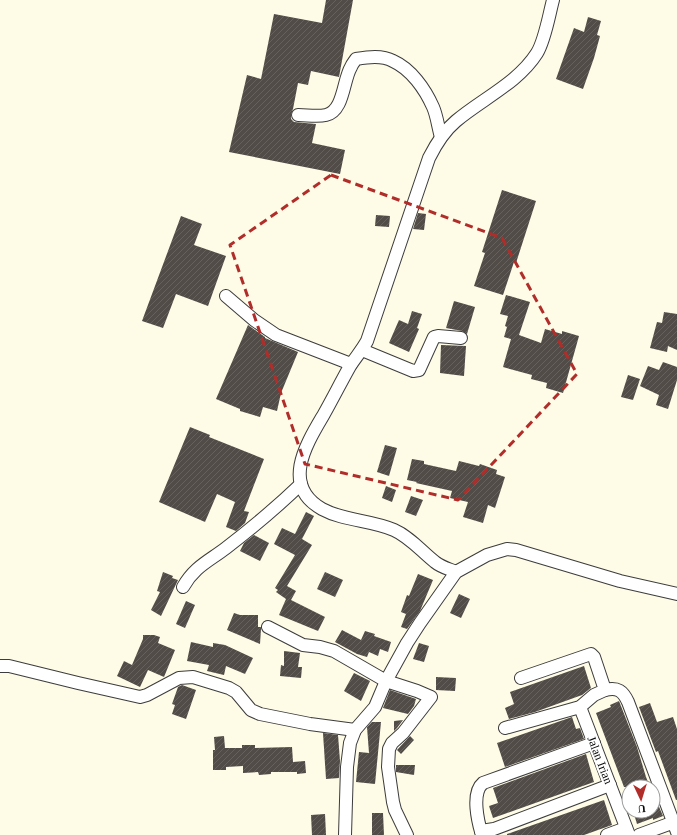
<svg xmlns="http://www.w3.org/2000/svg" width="677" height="835" viewBox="0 0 677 835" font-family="'Times New Roman',serif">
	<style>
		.building { fill: url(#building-hatch) }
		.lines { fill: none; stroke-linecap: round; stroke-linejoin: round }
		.minor-casing { stroke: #3c3c3c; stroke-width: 14 }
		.minor { stroke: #fff; stroke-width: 12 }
		.marked { fill: none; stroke: #b12d2a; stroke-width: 3; stroke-dasharray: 8 5; stroke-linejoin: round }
		.labels { text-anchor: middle; stroke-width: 4; stroke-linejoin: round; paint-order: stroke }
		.street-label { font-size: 12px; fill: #090909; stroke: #fff }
	</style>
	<defs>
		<pattern id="building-hatch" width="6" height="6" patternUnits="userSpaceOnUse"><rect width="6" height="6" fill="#514c47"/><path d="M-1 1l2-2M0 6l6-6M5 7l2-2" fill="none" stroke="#65615d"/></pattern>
	</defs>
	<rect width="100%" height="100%" fill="#fefbe7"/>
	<g class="building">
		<polygon points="326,0 353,0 339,77 311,71 308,85 298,83 293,109 291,115 291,119 294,122 316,124 312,143 345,150 340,174 229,152 247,75 261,79 274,14 322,23"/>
		<polygon points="588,17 601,21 597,35 600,36 594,58 583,89 556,79 574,28 584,32"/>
		<polygon points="502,190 536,201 516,263 514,262 503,295 474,286 485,253 482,252"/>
		<polygon points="418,213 426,214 424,230 413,229"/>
		<polygon points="376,215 390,216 389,227 375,226"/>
		<polygon points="181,216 202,224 194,245 226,256 208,306 176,294 163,328 142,321"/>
		<polygon points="506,295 530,302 519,335 541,343 545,329 562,334 562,331 579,336 563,393 546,388 547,383 531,379 532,375 503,367 511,339 504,337 507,327 505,326 508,316 500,314"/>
		<polygon points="454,301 475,307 467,334 462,331 446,328"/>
		<polygon points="412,311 422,314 417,328 419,329 409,352 389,343 399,320 408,324"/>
		<polygon points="664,312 677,314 677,350 668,346 667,352 650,348 657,322 662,323"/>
		<polygon points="248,325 265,337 265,338 298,352 281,393 277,411 263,407 260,417 240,411 240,409 216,399"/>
		<polygon points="441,345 466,346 464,376 440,373"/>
		<polygon points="663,362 677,367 677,380 668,409 656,405 659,395 640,386 648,366 659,370"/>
		<polygon points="628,375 640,379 633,400 621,397"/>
		<polygon points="190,427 210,435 209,437 264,459 244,511 249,512 245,523 236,531 226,527 235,502 217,494 205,522 159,502"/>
		<polygon points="385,445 397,448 389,476 377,472"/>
		<polygon points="412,459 424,461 424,464 456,471 459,461 479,466 480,464 497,470 496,474 505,477 495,508 488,505 483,523 463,517 468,502 450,498 452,491 416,483 417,482 407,480"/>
		<polygon points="386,486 396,490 392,502 382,498"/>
		<polygon points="411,496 423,500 416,516 405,512"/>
		<polygon points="306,512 314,516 302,539 312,545 287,586 296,591 291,600 325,617 318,631 279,615 286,599 276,592 278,590 275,588 295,555 274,544 282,528 295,534"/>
		<polygon points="254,535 269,543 260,561 240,551 244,543"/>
		<polygon points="163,572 173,576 172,578 178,580 161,616 151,610 160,592 157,591"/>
		<polygon points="325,572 343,580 335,597 317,589"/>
		<polygon points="418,574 433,580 420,611 407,629 401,627 406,614 401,612 407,595 409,596"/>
		<polygon points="459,594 470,599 461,618 450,613"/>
		<polygon points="186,601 195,605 185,628 176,624"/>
		<polygon points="234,613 240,615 258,615 258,627 261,627 261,629 260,644 227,630"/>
		<polygon points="342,630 361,640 365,631 375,634 374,636 391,642 388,652 380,649 378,656 369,652 367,657 357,654 335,642"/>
		<polygon points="143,635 154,635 160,637 158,643 175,650 164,677 148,670 140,687 117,676 124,661 132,665 143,639"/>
		<polygon points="191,642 213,647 213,643 225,645 253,658 245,674 226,666 224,675 207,671 209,665 187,661"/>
		<polygon points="419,643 429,646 424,662 413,659"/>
		<polygon points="284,651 300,653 298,667 302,667 301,678 280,676 281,665 284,666"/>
		<polygon points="584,666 591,688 582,695 535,712 509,719 505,708 514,704 510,692"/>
		<polygon points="354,673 370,681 361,701 344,691"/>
		<polygon points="436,677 456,678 455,691 436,690"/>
		<polygon points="182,685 196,690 186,719 172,714 175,705 172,704 178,687"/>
		<polygon points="390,690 416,699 414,706 408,714 383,708"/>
		<polygon points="619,701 637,747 646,777 650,787 624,787 596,713 611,707 610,705"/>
		<polygon points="650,703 657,722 673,717 677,729 677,800 676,800 658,751 656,752 639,707"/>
		<polygon points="572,717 576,729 580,728 584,739 505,767 497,743"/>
		<polygon points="403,720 397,728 394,731 394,721"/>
		<polygon points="372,722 381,722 375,784 356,782 359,752 369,753 367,727"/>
		<polygon points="323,733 338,735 340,761 339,778 326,779"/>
		<polygon points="224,736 225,748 242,748 242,745 255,745 255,748 292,747 293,762 305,761 306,773 297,774 297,772 271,772 271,774 259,775 258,772 243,773 243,766 226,767 226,770 213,770 213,750 215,750 214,737"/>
		<polygon points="410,736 414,740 401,754 397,750"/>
		<polygon points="586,754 594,782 493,818 489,806 498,803 493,788"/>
		<polygon points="396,765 415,765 414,775 396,772"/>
		<polygon points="653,793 663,816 653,820 653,818 637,824 633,811 653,811"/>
		<polygon points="604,800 612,825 584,835 507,835 507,834"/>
		<polygon points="372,813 383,813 384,835 372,835"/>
		<polygon points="325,814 326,835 312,835 311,815"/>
	</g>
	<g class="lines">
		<g class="minor-casing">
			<g id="minor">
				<path d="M298,115C307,115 317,117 326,115C344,111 343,80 351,67C352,64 354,62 356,59C368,57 382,55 393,61C411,69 425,89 433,107C437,116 438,127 441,137"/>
				<polyline points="226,296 254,320 276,335 351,364"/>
				<polyline points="362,350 413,371 419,370 434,337 438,336 461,338"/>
				<path d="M456,572C449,569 441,567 435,562C421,551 410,537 394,530C371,520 344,521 322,509C280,485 307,443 324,414C333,398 341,382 350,366C356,357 362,350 367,341L429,158C436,144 444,131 456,121C482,99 518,83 537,53C545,40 549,15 553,0"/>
				<path d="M183,587C194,567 209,561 226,548C252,528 277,507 301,484"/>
				<polyline points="268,627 303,645 320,647 334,651 386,681 417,691 431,697 403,733 392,743 389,749 388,767 393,802 395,810 407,835"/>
				<polyline points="0,666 9,666 78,683 140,697 147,695 179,678 193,677 229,688 236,692 251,710 260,714 310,724 355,730"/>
				<path d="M605,690C618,687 623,691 628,702L677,832"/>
				<polyline points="580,707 629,835"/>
				<polyline points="505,728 580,707 594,695 605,690 594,657 591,654 521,678"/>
				<polyline points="481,831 494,829 610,785"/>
				<polyline points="345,835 347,767 350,743 355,730 375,707 386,681 407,643 420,623 456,572 487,555 507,549 516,550 620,581 677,594"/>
				<path d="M482,835C478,822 471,793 483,783L594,743"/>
				<polyline points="607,835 626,828"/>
				<polyline points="639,835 677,821"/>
			</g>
		</g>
		<use href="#minor" class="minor"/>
	</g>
	<path class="marked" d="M331,175L502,238L577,374L458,500L305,464L230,245Z"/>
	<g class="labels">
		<g class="street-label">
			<text transform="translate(600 760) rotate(69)" y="4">Jalan Irian</text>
		</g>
	</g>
	<g transform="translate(641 799) rotate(176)"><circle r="19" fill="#ffffff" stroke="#9d9d9d"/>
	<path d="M0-3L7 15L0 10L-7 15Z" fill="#b12d2a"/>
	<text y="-6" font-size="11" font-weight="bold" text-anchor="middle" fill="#090909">U</text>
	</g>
</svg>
